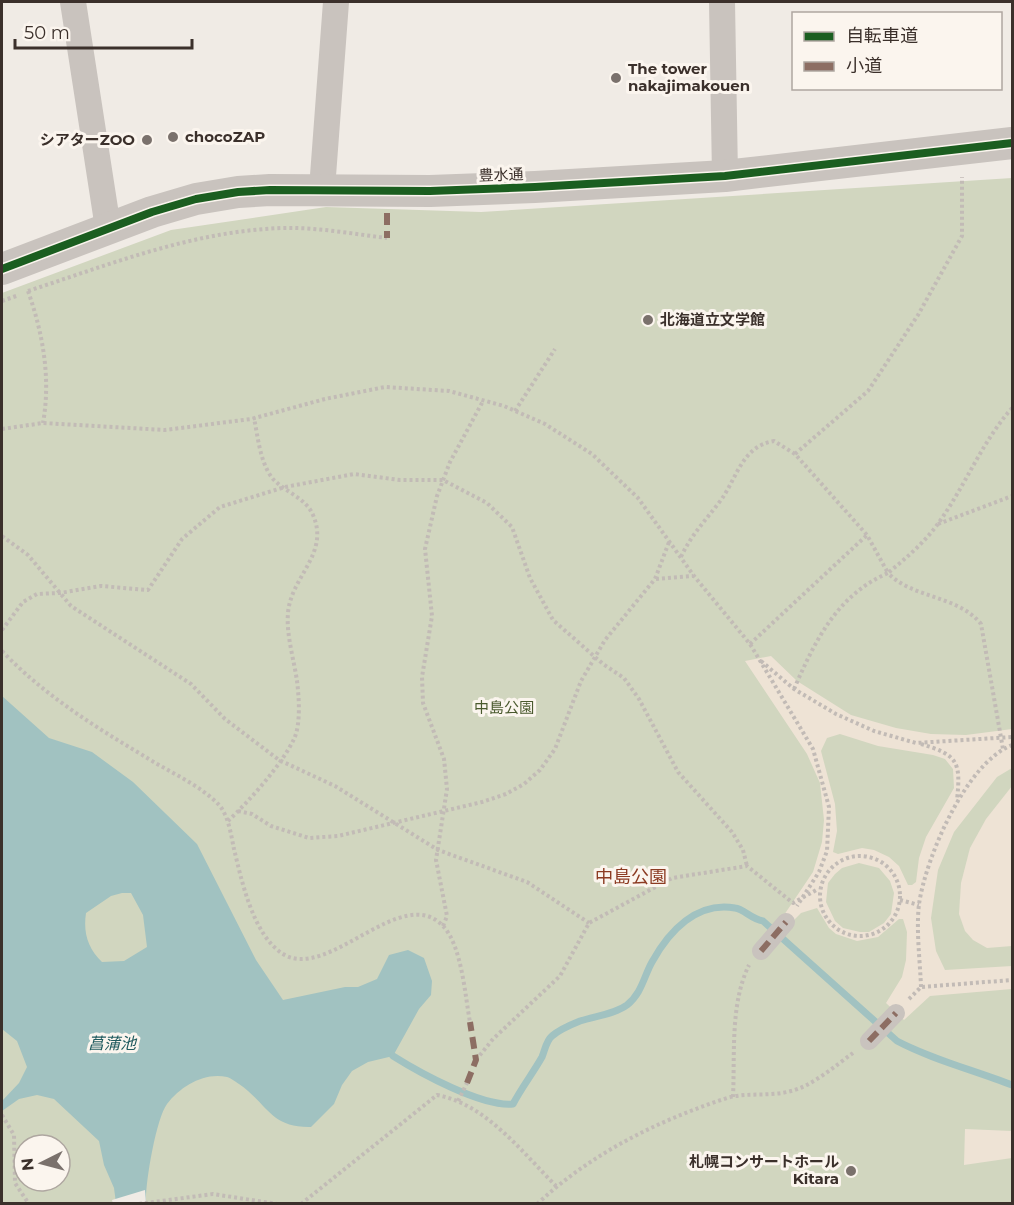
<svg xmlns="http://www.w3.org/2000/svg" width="1014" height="1205" viewBox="0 0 1014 1205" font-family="Montserrat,'Noto Sans JP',sans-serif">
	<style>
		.green { fill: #d1d6bf; fill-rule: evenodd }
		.plaza { fill: #eee3d5; fill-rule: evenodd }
		.water { fill: #a1c2c1; fill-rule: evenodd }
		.pier { fill: #f0ebe5 }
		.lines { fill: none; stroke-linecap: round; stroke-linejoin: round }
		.stream { stroke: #a1c2c1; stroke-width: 7 }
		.path { stroke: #c2bbb6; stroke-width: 4; stroke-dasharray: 3 3; stroke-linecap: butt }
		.pedestrian { stroke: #c9c3be; stroke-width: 18 }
		.minor { stroke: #c9c3be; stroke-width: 26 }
		.tertiary { stroke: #c9c3be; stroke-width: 32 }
		.quiet { stroke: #8d6e63; stroke-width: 6; stroke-dasharray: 12 6; stroke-linecap: butt }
		.cycleway-casing { stroke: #fbf5ee; stroke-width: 11 }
		.cycleway { stroke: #1b5e20; stroke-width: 8 }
		.poi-dot { fill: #7a716c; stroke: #fbf5ee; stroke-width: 2 }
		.labels { text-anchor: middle; stroke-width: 6; stroke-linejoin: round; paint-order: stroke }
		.poi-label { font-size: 15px; font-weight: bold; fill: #3b302b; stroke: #fbf5ee; text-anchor: start }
		.street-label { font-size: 15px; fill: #3b302b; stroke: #fbf5ee }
		.park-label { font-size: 15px; fill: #4a5a2e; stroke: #fbf5ee }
		.water-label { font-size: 16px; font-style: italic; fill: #1f5a5e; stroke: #fbf5ee }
		.quarter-label { font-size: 18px; fill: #8c3b22; stroke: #fbf5ee }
	</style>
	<rect width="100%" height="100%" fill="#f0ebe5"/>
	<path class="green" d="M1012,178V1203L2,1204V293L171,230L326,207L481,212ZM24,1145H60V1181H24Z"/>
	<g class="plaza">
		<path d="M771,656L797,681L851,715L896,728L931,734L966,735L1012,729V768L997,777L954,832L938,870L931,918L936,951L945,970L1012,966V989L930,996L904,1020L886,1003L902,977L906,960L907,932L903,919H899L878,937L857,941L836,934L829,928L817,908L801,913L794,920L782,918L813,872L822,842L824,820L820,783L807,754L745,661ZM840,734L878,746L933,755L945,759L953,769L954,788L926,837L919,858L916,882L912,885H908L899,866L889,857L874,850L862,848L838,854L833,852L837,831L835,804L821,751L827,738ZM859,863L879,868L890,881L894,893L891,914L884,923L869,932H860L843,928L835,921L826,902L828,883L835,874L842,868Z"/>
		<polygon points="1012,786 1012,946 987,948 973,940 965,931 959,914 961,883 970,848 986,819"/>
		<polygon points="965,1129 1012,1131 1012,1158 964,1165"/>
	</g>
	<path class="water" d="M2,696L49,738L92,752L133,782L197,844L256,960L283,1000L345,987H358L377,979L389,955L408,950L424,958L432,981L431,995L419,1009L393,1056L368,1062L352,1071L342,1085L334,1104L311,1127C270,1128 268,1104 239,1084C236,1082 231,1078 227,1077C204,1072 181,1086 167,1104C156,1119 145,1184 146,1203H116L114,1188L104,1165L99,1141L54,1099L37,1095L19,1099L2,1111V1101L19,1083L27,1067L17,1041L2,1029ZM122,893H131L143,915L147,947L124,961L102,962C88,948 83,933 86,913L111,896Z"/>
	<polygon class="pier" points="145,1190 146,1203 113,1204 112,1200"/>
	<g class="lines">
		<path class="stream" d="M393,1056C420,1073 482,1107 513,1104C522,1087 533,1073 542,1057C545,1050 546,1041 552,1036C560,1029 570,1025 580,1021C595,1016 615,1014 627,1005C642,993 644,976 652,962C669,931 697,901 735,908C744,909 751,919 763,921L897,1041C933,1060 974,1070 1012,1085"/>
		<g class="path">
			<path d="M28,291C111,264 194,231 282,228C317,227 353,234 387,238"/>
			<path d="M28,291C43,334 51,378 43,423"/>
			<polyline points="2,301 19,295"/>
			<polyline points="515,411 555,349"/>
			<polyline points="2,429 43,423 165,430 251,419 325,399 385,387 449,391 504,406 545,424 592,454 638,498 694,576 750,644 813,749 829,807 827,851 819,872 797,906"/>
			<polyline points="795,454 868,391 918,315 962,236 962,177"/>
			<polyline points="938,524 1012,496"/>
			<polyline points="2,536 28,555 71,606 191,684 225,719 279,760 335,786 438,850 527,882 589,923"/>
			<path d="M681,557C691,535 706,520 721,500C737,478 742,446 774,441L795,454L867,535L888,573C906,558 923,544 937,525C965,487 981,443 1012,408"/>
			<polyline points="656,579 693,576"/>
			<polyline points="2,630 23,602 37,594 60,593 101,586 148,590 182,539 220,507 285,487 354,474 400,480 443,480 487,503 512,527 530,578 553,620 603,664 624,678 639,699 678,772 732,832 743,850 747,866"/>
			<polyline points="750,644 867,535"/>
			<path d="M2,651C43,694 92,725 144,756C167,771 201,785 220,806C229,818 231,835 234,849C242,882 253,935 283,954C328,982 402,882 443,926C462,946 465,996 470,1022"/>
			<polyline points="761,661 794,689 836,714 874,731 916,743 1012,737"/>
			<path d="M794,689C815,641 837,595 888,573C913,599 958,595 981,624L1003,749"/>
			<path d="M921,744C958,755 961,762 957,800"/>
			<polyline points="238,811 252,814 271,826 309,838 338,836 482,802 506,794 524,784 540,770 555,749 581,681 605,640 655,579 669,542"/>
			<path d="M228,821C249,801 281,766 294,739C301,724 299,697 297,681C294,660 286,634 288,613C291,576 330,554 313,515C306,498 285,492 273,479C260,463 258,437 254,418"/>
			<circle cx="860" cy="896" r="40"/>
			<polyline points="900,900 919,905"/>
			<polyline points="443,926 447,916 436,860 447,789 444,759 423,703 422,677 432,616 425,549 437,496 450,462 483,401"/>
			<path d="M921,987C920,960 916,930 919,904C926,857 966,763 1012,745"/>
			<polyline points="909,999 921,987 1012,980"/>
			<polyline points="476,1060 493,1039 560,976 589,923 672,878 747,866 793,903 818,889"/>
			<path d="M733,1097C735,1053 730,1004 749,965"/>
			<polyline points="458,1101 467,1083"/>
			<polyline points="2,1115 14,1135 15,1183 29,1204"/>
			<polyline points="139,1204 213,1194 277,1204"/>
			<path d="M301,1204L437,1095C486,1104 523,1153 556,1186"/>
			<path d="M537,1204C592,1153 657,1121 727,1098C747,1092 770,1097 791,1091C812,1086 835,1066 853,1053"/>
		</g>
		<g class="pedestrian">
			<polyline points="761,951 786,922"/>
			<polyline points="869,1041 896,1013"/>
		</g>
		<g class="minor">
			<polyline points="73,2 108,228"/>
			<polyline points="722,2 725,176"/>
			<polyline points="322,189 336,2"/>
		</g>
		<polyline class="tertiary" points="2,269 152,212 196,199 238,192 270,190 430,191 535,187 725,176 1012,143"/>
		<g class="quiet">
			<polyline points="387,213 387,238"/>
			<polyline points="761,951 786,922"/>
			<polyline points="869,1041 896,1013"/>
			<polyline points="467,1083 476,1060 470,1022"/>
		</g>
		<g class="cycleway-casing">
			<polyline id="cycleway" points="2,269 152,212 196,199 238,192 270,190 430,191 535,187 725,176 1012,143"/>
		</g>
		<use href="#cycleway" class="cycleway"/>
	</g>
	<g class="poi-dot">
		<circle cx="616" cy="78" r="6"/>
		<circle cx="173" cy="137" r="6"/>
		<circle cx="147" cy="140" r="6"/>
		<circle cx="648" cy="320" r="6"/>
		<circle cx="851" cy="1171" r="6"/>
	</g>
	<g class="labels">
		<g class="poi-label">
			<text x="628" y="74">The tower<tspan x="628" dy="17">nakajimakouen</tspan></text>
			<text x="185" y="142">chocoZAP</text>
			<text x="135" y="145" text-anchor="end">シアターZOO</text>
			<text x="660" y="325">北海道立文学館</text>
			<text x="839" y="1167" text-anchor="end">札幌コンサートホール<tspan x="839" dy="17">Kitara</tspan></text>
		</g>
		<g class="street-label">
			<text transform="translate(501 175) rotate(-2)" y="5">豊水通</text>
		</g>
		<g class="park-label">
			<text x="504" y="713">中島公園</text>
		</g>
		<g class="water-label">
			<text x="112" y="1049">菖蒲池</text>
		</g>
		<g class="quarter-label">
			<text x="631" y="883">中島公園</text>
		</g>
	</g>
	<rect width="1014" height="1205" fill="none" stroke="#3b302b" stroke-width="6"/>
	<rect x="792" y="12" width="210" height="78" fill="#fbf5ee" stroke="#aea6a0" stroke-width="1.5"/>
	<rect x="804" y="32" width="30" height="9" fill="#1b5e20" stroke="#aea6a0" stroke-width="1.5"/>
	<text x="846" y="42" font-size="18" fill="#3b302b">自転車道</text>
	<rect x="804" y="62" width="30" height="9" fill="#8d6e63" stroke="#aea6a0" stroke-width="1.5"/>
	<text x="846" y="72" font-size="18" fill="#3b302b">小道</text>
	<g transform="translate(42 1163) rotate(264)"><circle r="28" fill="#fbf5ee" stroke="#aea6a0" stroke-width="1.5"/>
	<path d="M0-4.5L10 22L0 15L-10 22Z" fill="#7a716c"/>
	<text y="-9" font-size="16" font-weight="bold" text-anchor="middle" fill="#3b302b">N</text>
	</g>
	<path d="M15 39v9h177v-9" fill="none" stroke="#3b302b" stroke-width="3"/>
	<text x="24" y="39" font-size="18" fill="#3b302b" stroke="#fbf5ee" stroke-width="4.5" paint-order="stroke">50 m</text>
</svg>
